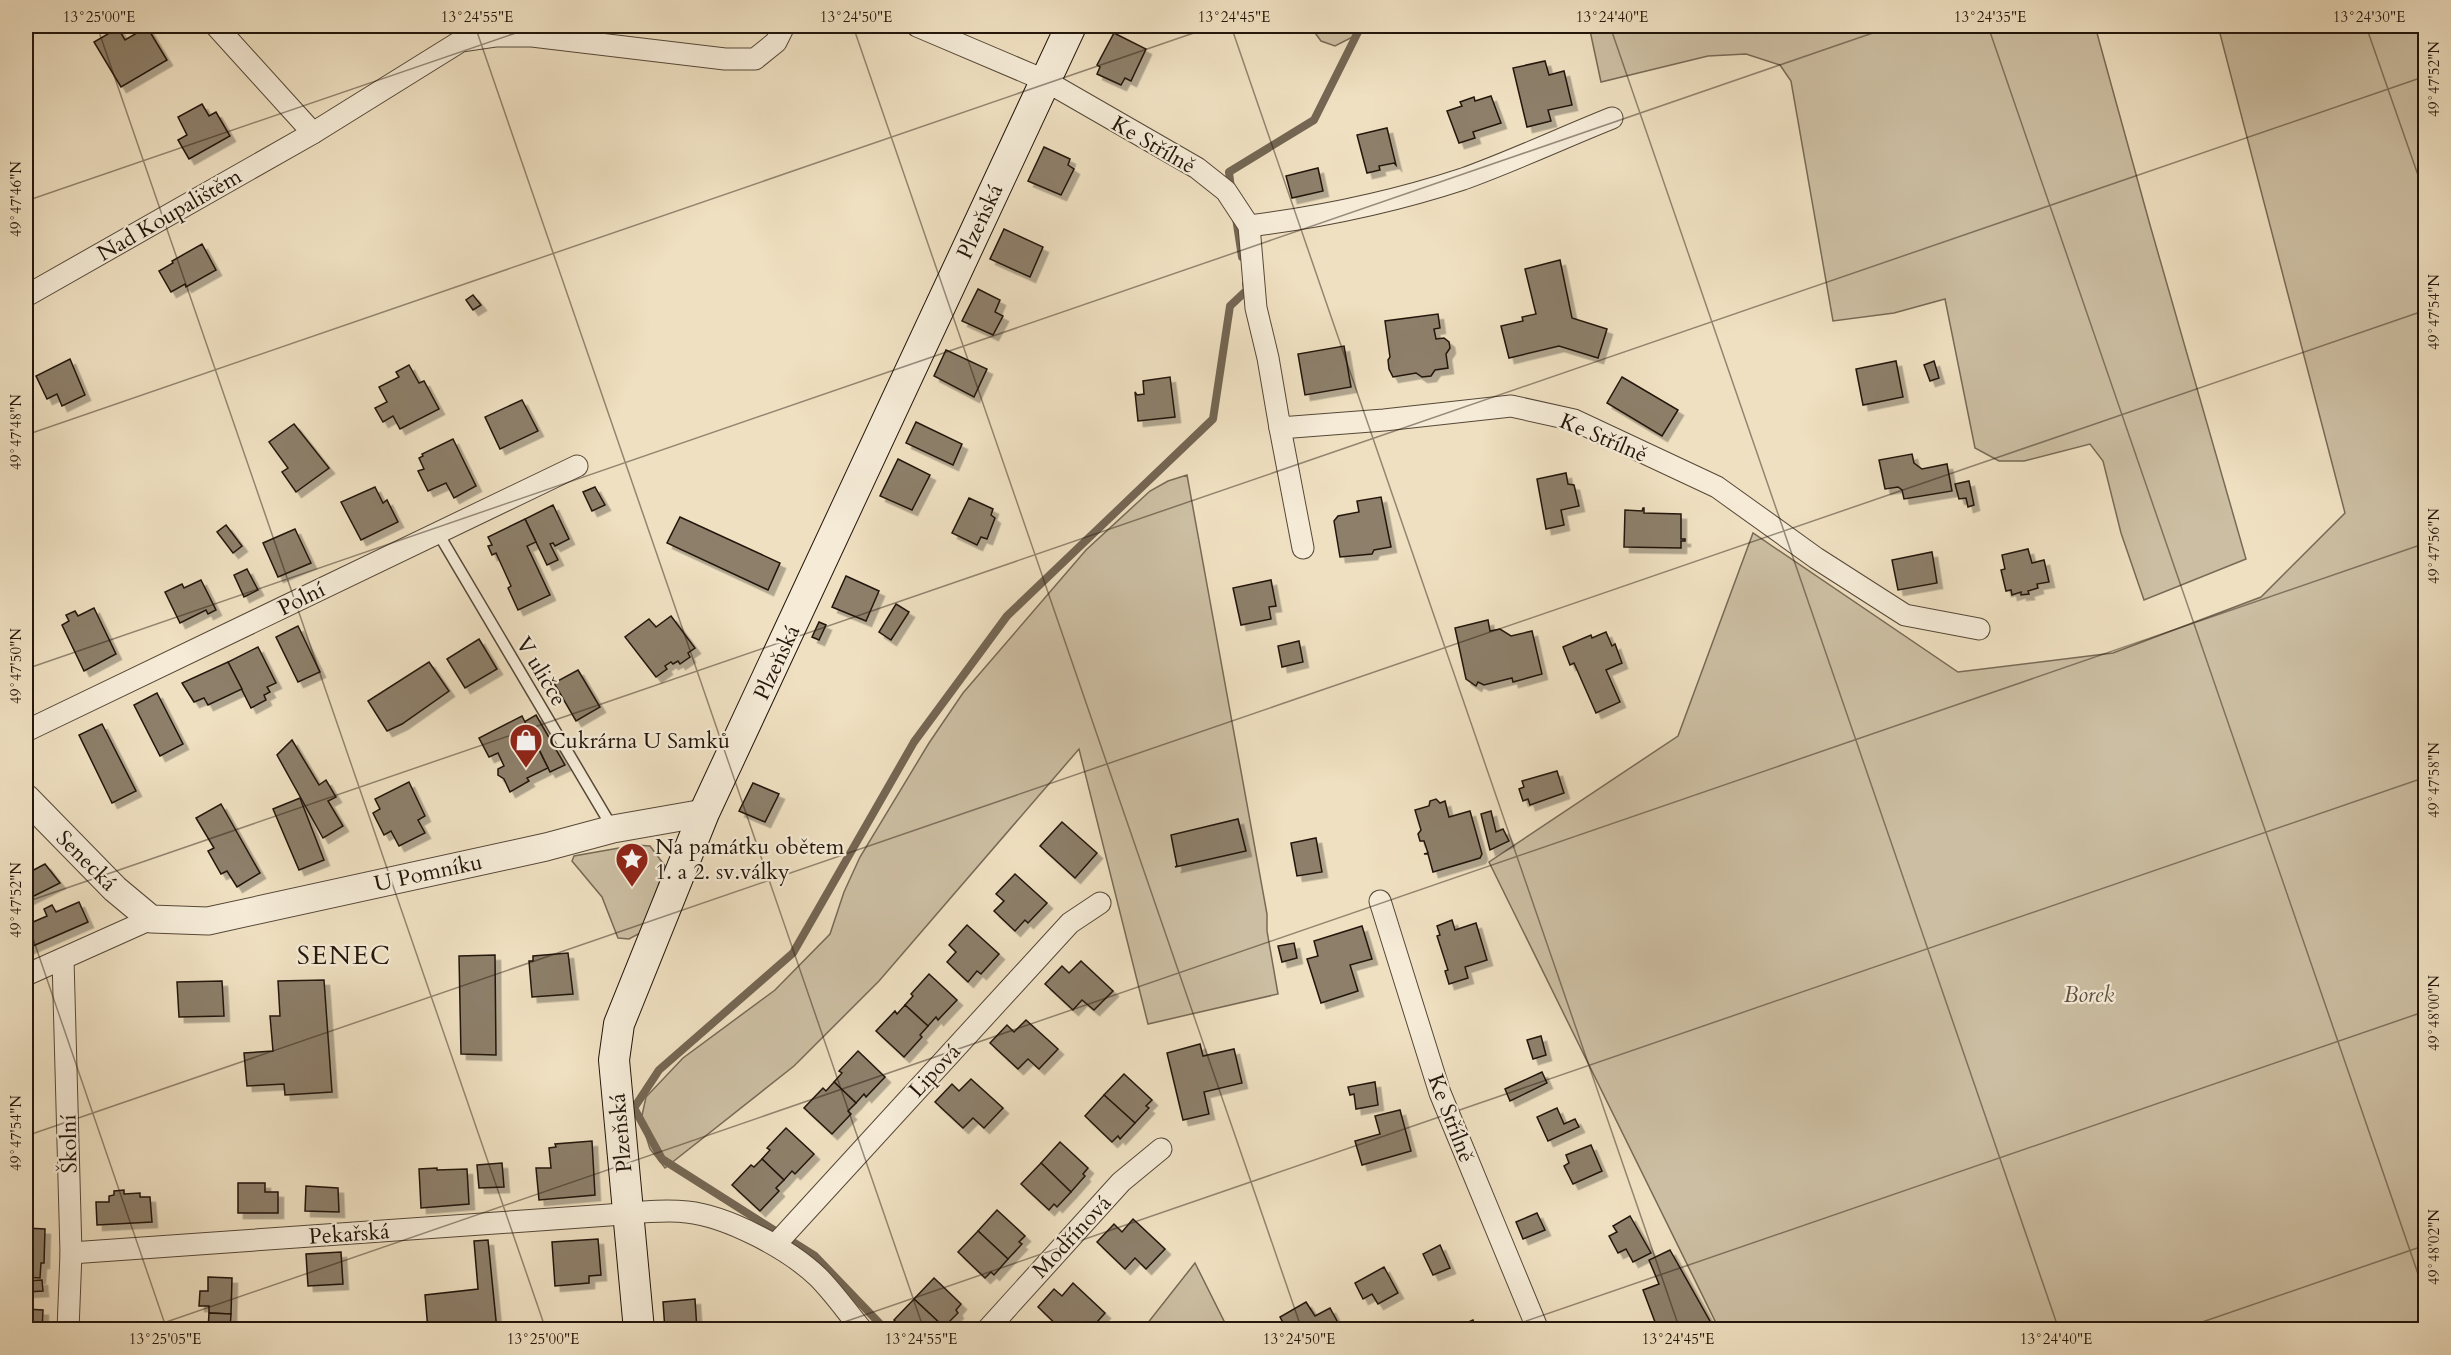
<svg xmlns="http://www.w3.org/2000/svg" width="2451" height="1355" viewBox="0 0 2451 1355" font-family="Cardo,serif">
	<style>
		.green { fill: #ccbea2; stroke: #786a56; stroke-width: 1.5 }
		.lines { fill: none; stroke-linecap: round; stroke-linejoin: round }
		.stream { stroke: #746653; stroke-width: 8 }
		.building { fill: #8d7f6a; stroke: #23160b; stroke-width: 1.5; filter: url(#shadow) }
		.service-casing { stroke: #564838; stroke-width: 13 }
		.minor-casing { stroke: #564838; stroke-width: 23 }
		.tertiary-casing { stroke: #564838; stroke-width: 29 }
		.secondary-casing { stroke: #23160b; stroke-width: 32 }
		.service { stroke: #f5ebd7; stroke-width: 10 }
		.minor { stroke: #f5ebd7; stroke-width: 21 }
		.tertiary { stroke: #f5ebd7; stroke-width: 27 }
		.secondary { stroke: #f5ebd7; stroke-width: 30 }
		.ticks { fill: none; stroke: #23160b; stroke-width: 1.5; stroke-opacity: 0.45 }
		.labels { text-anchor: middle; stroke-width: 4.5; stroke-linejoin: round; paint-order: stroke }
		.street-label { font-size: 22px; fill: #23160b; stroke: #f5ebd7 }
		.poi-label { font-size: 22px; fill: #23160b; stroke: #f5ebd7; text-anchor: start }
		.park-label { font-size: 22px; font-style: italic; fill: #5e5140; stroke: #f5ebd7 }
		.quarter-label { font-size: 26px; letter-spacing: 1.5px; fill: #23160b; stroke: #f5ebd7 }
		.neatline { fill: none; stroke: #23160b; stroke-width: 2 }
		.ticks-label { font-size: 15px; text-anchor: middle; fill: #23160b }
	</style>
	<defs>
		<filter id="shadow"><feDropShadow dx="5.5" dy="5.5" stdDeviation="0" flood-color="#0004"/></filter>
	</defs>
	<rect width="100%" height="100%" fill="#efe0c1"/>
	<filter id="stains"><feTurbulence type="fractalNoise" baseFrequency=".00333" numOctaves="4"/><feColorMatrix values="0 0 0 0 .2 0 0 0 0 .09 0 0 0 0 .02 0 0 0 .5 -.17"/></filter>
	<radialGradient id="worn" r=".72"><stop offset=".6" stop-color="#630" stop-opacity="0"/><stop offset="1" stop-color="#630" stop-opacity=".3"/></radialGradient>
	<g class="green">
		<polygon points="1310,26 1374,26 1335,46 1321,41"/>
		<polygon points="1589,26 2095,26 2150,225 2246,559 2144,600 2121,533 2103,461 2090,444 2024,461 1999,461 1975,448 1945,299 1894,313 1833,321 1791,81 1780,65 1746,54 1708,56 1601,82"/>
		<polygon points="2218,26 2425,26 2425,1329 1719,1329 1489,862 1678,736 1753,533 1958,672 2113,653 2261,597 2345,513"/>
		<polygon points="1187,475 1267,914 1267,931 1278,994 1148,1024 1079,749 879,981 794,1066 665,1168 650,1149 641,1120 646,1097 683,1058 775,990 830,934 844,892 860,857 929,743 963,693 1086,550 1150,491 1168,481"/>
		<polygon points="636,845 650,846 665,866 642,932 629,939 618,938 602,897 572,861 574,856"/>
		<polygon points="1195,1263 1228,1329 1143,1329"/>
	</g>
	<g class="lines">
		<g class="stream">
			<polyline points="1231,189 1229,172 1314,120 1361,26"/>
			<polyline points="1236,218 1242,257"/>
			<polyline points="886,1330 815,1256 662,1159 634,1108 659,1070 793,953 914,742 1007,616 1213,419 1230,306 1247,290 1246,284"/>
		</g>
	</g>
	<g class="building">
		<polygon points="147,27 167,60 121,87 94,42 118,28 125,40"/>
		<polygon points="1114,33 1146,49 1131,81 1125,78 1121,85 1097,74 1100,67 1097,65"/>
		<polygon points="1545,61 1549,75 1564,71 1572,105 1548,110 1551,121 1527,127 1513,68"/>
		<polygon points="1491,96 1501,123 1473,132 1475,138 1459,143 1447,111 1462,106 1460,102 1474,97 1475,101"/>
		<polygon points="202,104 209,116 216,112 230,136 189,159 178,140 187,135 178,117"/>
		<polygon points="1387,128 1396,165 1394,163 1379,166 1380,170 1367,173 1357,135"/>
		<polygon points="1044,147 1070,159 1068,165 1074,169 1061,195 1028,181"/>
		<polygon points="1318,168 1323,191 1292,198 1286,176"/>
		<polygon points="1004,229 1043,247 1030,277 990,259"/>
		<polygon points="202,244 216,270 186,287 185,284 171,292 159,271 173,263 172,261"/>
		<polygon points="1560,260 1572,318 1607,329 1598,358 1559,346 1509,358 1501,326 1523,321 1522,317 1536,314 1525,269"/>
		<polygon points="978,289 1000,300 995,312 1003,316 993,335 962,321"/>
		<polygon points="473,295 481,305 473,310 466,300"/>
		<polygon points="1438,314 1440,328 1434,329 1436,339 1444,338 1449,342 1450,348 1446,354 1448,368 1435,370 1431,376 1422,377 1416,373 1393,377 1389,369 1388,360 1390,357 1385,321"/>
		<polygon points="1344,346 1351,387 1305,395 1298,354"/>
		<polygon points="946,350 987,369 974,397 934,376"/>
		<polygon points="70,359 85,395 62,406 57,394 47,399 36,376"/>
		<polygon points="1896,361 1903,397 1863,405 1856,369"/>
		<polygon points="1934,361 1939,378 1930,381 1924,365"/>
		<polygon points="409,365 419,383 424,381 439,409 400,429 393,416 383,422 375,408 387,402 379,387 399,377 396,372"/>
		<polygon points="1170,377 1175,417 1138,421 1135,392 1137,395 1144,394 1143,381"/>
		<polygon points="1622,377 1678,410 1662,436 1607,403"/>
		<polygon points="522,400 538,431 500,449 485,417"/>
		<polygon points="916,422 962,444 953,465 906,443"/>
		<polygon points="294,424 329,468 296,492 282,472 288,468 269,442"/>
		<polygon points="453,439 476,486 454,498 446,483 428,491 418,471 424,469 419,458 423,456 422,454"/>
		<polygon points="1912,454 1914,463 1922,469 1947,464 1952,491 1904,499 1902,490 1898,487 1885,489 1879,460"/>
		<polygon points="898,459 930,475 912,510 880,496"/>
		<polygon points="1566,473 1568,484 1574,485 1579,506 1561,510 1564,525 1546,529 1537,479"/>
		<polygon points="1969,481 1974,505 1968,507 1966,498 1959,499 1955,484"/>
		<polygon points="375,487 383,503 387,500 398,522 361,540 341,502"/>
		<polygon points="595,487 605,505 592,511 583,492"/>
		<polygon points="1381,497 1391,547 1374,550 1372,554 1340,557 1334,521 1338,516 1359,512 1357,501"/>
		<polygon points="969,498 993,509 991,515 995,518 987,539 981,537 977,545 952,533"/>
		<polygon points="553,505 569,539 555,546 553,543 550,544 558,560 547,565 525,519"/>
		<polygon points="1643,508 1644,508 1644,513 1681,514 1681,539 1685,539 1685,541 1681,541 1681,548 1624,547 1625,510 1642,511"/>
		<polygon points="680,517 780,563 768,590 667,543"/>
		<polygon points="525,519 536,542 527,546 550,595 518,610 508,588 511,586 496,553 492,555 488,546 492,545 488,537"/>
		<polygon points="226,525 242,546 233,553 217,532"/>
		<polygon points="295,529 311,563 278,577 263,543"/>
		<polygon points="2028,549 2032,563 2044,560 2049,582 2037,584 2038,588 2028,591 2029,594 2021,595 2021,592 2012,595 2011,590 2006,591 2001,570 2005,569 2002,555"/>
		<polygon points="1932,552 1937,583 1898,590 1892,560"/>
		<polygon points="247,569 258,590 244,597 234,575"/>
		<polygon points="846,576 879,591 866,621 832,607"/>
		<polygon points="201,580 216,610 208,614 206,610 180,623 165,592 182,584 184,588"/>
		<polygon points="1271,580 1276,606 1269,607 1271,619 1241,625 1233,588"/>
		<polygon points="896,604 909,612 891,640 879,632"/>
		<polygon points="94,608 116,654 84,671 62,625 69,621 66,615 75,611 78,616"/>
		<polygon points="671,616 695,648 688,653 690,657 680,664 678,661 673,664 671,662 665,666 667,669 656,677 625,637 649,619 656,627"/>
		<polygon points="1488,620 1490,631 1500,629 1511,636 1532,631 1542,674 1513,682 1512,678 1484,685 1478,682 1476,686 1466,679 1455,628"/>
		<polygon points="819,622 826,625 819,640 812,637"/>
		<polygon points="298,626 320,672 298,682 276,637"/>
		<polygon points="1606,632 1612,646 1615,644 1622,663 1606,670 1620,702 1596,713 1574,663 1570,665 1563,647 1591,635 1592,638"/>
		<polygon points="479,639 497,669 465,688 447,659"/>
		<polygon points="1299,641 1303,662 1282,667 1278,646"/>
		<polygon points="258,647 276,683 267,687 270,692 264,695 266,700 251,708 228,662"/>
		<polygon points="228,662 242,689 208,705 204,698 194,702 182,683"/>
		<polygon points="429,662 449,691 402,724 387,731 368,701"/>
		<polygon points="578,670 600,707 576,721 554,683"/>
		<polygon points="157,693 183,744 160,756 134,705"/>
		<polygon points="536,715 565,765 550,772 532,735 531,735 524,722"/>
		<polygon points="522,716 548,768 527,778 529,781 510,792 504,779 498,775 498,769 504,766 498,753 489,757 479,738"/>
		<polygon points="102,724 136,791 112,803 79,735"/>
		<polygon points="292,740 319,785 326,780 336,797 328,801 343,826 323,838 277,755"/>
		<polygon points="1557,771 1564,793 1530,805 1528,799 1523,801 1519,789 1524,787 1522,781"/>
		<polygon points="409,782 425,816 418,820 425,833 399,846 391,831 384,835 373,813 380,809 375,799"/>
		<polygon points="753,783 779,794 765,822 739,811"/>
		<polygon points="300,798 324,860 299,870 273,809"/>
		<polygon points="1436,799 1440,803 1445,801 1449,817 1470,811 1482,854 1480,858 1433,872 1428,854 1424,854 1428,853 1424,841 1420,841 1418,834 1421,830 1415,810 1429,806 1430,801"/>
		<polygon points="221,804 260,873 237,887 227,871 221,874 208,851 214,848 196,818"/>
		<polygon points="1491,811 1496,832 1503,829 1509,841 1490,850 1481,814"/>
		<polygon points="1238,819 1246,851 1175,867 1177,866 1171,835"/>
		<polygon points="1062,822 1097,853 1075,878 1040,846"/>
		<polygon points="1316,838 1322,872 1297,876 1291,843"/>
		<polygon points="45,864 60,883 26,900 26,874"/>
		<polygon points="1015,874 1047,903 1028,923 1025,920 1015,931 994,911 1004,901 996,894"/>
		<polygon points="79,902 88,922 26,949 26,925 47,916 44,909 52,905 56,912"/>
		<polygon points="1452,920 1455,930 1476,923 1487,960 1465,967 1468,978 1449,984 1445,971 1448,970 1437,936 1440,935 1437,926"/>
		<polygon points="967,925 999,954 981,974 977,971 968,982 947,962 956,952 949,945"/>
		<polygon points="1362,926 1372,959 1350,965 1358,991 1321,1003 1307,959 1318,956 1314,941"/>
		<polygon points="1294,943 1297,958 1282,962 1278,946"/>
		<polygon points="568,953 573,994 532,997 529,961 533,961 533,956"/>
		<polygon points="495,955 496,1055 461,1054 459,956"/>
		<polygon points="1081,961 1113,991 1094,1010 1082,1000 1073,1010 1045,984 1062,966 1069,973"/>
		<polygon points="929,974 957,1000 938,1020 936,1017 928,1026 905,1005 913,996 911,994"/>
		<polygon points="324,980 332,1092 285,1095 284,1084 247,1086 244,1053 273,1051 270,1016 280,1016 278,981"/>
		<polygon points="222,981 224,1016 179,1017 177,982"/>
		<polygon points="905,1005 928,1026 920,1035 922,1037 904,1057 876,1031 895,1011 897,1014"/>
		<polygon points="1026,1020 1058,1049 1039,1069 1028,1059 1018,1069 990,1043 1007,1025 1014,1032"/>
		<polygon points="1541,1036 1546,1055 1533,1059 1527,1040"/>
		<polygon points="1200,1044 1203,1056 1234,1049 1242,1083 1204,1092 1209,1114 1183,1120 1167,1053"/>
		<polygon points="858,1051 885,1077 866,1097 864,1094 856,1103 834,1082 842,1073 839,1071"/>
		<polygon points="1542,1072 1547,1083 1510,1101 1505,1089"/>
		<polygon points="1124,1074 1152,1100 1146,1106 1149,1108 1135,1123 1104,1095"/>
		<polygon points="971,1079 1003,1108 984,1128 973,1118 963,1128 935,1102 952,1084 959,1091"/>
		<polygon points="834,1082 856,1103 848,1111 851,1114 832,1134 804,1108 823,1088 826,1091"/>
		<polygon points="1375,1082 1378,1105 1356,1109 1354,1094 1350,1095 1348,1087"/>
		<polygon points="1104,1095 1135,1123 1120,1139 1118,1136 1112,1142 1085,1116"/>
		<polygon points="1557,1108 1564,1124 1575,1119 1579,1127 1548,1141 1537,1117"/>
		<polygon points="1400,1110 1411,1151 1362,1165 1355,1141 1380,1134 1375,1116"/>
		<polygon points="786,1128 814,1154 795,1174 792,1171 784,1180 762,1159 770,1150 767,1148"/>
		<polygon points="592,1141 595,1195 539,1200 536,1168 551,1168 549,1148 556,1147 555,1144"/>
		<polygon points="1060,1142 1088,1168 1083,1174 1085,1176 1071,1192 1041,1163"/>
		<polygon points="1591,1145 1602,1171 1573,1184 1564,1166 1569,1163 1566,1155"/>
		<polygon points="762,1159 784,1180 776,1188 779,1191 760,1211 732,1185 751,1165 754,1167"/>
		<polygon points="502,1163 504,1187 479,1188 477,1165"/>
		<polygon points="1041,1163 1071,1192 1057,1207 1054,1204 1049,1210 1021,1184"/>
		<polygon points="437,1168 437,1170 467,1169 469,1204 421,1208 419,1169"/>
		<polygon points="238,1183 265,1183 265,1192 278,1192 278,1213 238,1213"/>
		<polygon points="306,1186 338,1188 339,1212 305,1211"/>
		<polygon points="124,1190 124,1194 140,1193 140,1197 150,1197 152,1222 97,1225 96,1202 109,1202 109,1196 114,1195 114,1191"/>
		<polygon points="997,1210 1025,1236 1019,1242 1022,1244 1008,1259 978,1231"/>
		<polygon points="1537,1213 1545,1230 1523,1239 1516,1222"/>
		<polygon points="1630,1216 1651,1253 1633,1262 1626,1249 1618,1253 1609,1236 1617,1232 1613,1226"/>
		<polygon points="1133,1219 1165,1249 1146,1269 1135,1258 1125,1269 1097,1242 1114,1224 1122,1232"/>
		<polygon points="26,1228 45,1229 44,1263 41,1263 40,1278 26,1277"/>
		<polygon points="978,1231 1008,1259 994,1275 991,1272 985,1278 958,1252"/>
		<polygon points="598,1239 601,1275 589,1276 589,1283 555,1286 552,1242"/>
		<polygon points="488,1240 497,1330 428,1330 425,1295 478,1289 474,1241"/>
		<polygon points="1440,1245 1450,1268 1433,1275 1423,1254"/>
		<polygon points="1670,1250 1715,1330 1658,1330 1643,1290 1659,1284 1649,1260"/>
		<polygon points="341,1252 343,1284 308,1286 306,1254"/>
		<polygon points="1384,1267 1398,1293 1378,1304 1372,1294 1363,1299 1355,1283"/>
		<polygon points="208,1277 232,1278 231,1314 209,1313 209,1306 199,1306 200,1291 208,1291"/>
		<polygon points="934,1278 961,1304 956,1310 958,1313 944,1327 914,1299"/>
		<polygon points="42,1280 43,1291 26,1292 26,1281"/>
		<polygon points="1073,1283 1105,1313 1090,1330 1083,1330 1075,1322 1069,1330 1062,1330 1038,1307 1054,1289 1062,1296"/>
		<polygon points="695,1299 697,1330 665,1330 663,1302"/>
		<polygon points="914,1299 944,1327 942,1330 904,1330 894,1320"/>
		<polygon points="1306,1302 1315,1316 1330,1308 1342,1330 1287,1330 1280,1317"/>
		<polygon points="26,1309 43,1310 42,1330 26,1330"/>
		<polygon points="209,1313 231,1314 230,1330 208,1330"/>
		<polygon points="1473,1320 1477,1330 1450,1330"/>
	</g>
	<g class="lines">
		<g class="service-casing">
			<polyline id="service" points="438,533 612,827"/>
		</g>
		<g class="minor-casing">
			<g id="minor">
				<polyline points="216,26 313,133 461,41 495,36 532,36 725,59 755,59 776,42 784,26"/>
				<polyline points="917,26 1044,80 1197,168 1226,191 1249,226 1256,308 1268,358 1280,428 1384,420 1511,406 1574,420 1717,487 1816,558 1905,615 1979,629"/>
				<path d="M1249,226C1321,217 1393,202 1463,179C1513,161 1562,138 1612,118"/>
				<polyline points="26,296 313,133"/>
				<polyline points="1280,428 1303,548"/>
				<polyline points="26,731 577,466"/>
				<polyline points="1380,901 1440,1093 1538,1330"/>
				<polyline points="63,959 71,1253 68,1330"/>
				<polyline points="26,975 151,919"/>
				<polyline points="775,1245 1070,923 1100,903"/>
				<path d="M71,1253L609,1215C635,1213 662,1209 687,1212C727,1216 789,1249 818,1277C834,1293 847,1312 862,1330"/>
				<polyline points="987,1330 1121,1182 1161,1149"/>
			</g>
		</g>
		<g class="tertiary-casing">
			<polyline id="tertiary" points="26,798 115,889 151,919 208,921 546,847 613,829 704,813"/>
		</g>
		<g class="secondary-casing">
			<polyline id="secondary" points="639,1330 614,1060 619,1024 704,813 1071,26"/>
		</g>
		<use href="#service" class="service"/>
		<use href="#minor" class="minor"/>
		<use href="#tertiary" class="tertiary"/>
		<use href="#secondary" class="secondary"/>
	</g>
	<path class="ticks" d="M97,26L546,1330M475,26L924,1330M853,26L1302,1330M1231,26L1680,1330M1610,26L2059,1330M1988,26L2426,1297M2366,26L2426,198M26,201L536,26M26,435L1214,26M26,669L1893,26M26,902L2426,76M26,918L167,1330M26,1136L2426,310M143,1330L2426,543M821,1330L2426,777M1500,1330L2426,1011M2179,1330L2426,1245"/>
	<defs>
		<g id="shop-pin" transform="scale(1.725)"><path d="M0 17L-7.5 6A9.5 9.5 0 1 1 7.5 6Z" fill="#8f2418" stroke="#f5ebd7"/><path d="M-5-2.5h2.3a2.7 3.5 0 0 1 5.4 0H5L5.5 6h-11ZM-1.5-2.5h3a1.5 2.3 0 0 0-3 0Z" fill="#fff"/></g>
		<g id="sight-pin" transform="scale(1.725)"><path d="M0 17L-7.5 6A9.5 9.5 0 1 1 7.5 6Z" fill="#8f2418" stroke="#f5ebd7"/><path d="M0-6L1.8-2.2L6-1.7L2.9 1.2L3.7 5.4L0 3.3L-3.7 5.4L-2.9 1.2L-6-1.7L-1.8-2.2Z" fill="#fff"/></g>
	</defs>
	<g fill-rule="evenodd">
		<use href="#shop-pin" x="526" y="740"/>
		<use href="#sight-pin" x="632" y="859"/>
	</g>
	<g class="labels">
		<g class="street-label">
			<text transform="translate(1154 144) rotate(30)" y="8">Ke Střílně</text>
			<text transform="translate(169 214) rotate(-30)" y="8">Nad Koupalištěm</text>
			<text transform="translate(979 221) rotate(-65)" y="8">Plzeňská</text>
			<text transform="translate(1604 437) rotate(23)" y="8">Ke Střílně</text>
			<text transform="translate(301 598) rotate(-26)" y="8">Polní</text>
			<text transform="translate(776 662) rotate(-65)" y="8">Plzeňská</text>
			<text transform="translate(542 671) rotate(59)" y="8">V uličce</text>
			<text transform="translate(87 860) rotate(45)" y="8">Senecká</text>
			<text transform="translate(428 872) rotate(-12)" y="8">U Pomníku</text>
			<text transform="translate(934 1070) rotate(-47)" y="8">Lipová</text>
			<text transform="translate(1452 1118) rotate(69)" y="8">Ke Střílně</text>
			<text transform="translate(620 1133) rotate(-95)" y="8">Plzeňská</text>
			<text transform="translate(68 1144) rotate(-91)" y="8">Školní</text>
			<text transform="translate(349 1233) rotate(-4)" y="8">Pekařská</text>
			<text transform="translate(1071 1236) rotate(-47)" y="8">Modřínová</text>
		</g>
		<g class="poi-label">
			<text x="549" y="748">Cukrárna U Samků</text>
			<text x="655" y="854">Na památku obětem<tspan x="655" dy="25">1. a 2. sv.války</tspan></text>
		</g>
		<g class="park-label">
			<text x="2089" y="1002">Borek</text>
		</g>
		<g class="quarter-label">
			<text x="344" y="964">SENEC</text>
		</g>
	</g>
	<rect width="2451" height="1355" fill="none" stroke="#efe0c1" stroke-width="66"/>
	<rect x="33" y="33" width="2385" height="1289" class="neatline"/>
	<g class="ticks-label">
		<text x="99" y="22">13°25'00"E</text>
		<text x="477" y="22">13°24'55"E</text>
		<text x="856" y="22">13°24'50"E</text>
		<text x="1234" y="22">13°24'45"E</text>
		<text x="1612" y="22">13°24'40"E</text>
		<text x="1990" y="22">13°24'35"E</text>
		<text x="2369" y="22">13°24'30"E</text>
		<text transform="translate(2434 79) rotate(-90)" y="5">49°47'52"N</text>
		<text transform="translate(16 199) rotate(-90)" y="5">49°47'46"N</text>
		<text transform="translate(2434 312) rotate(-90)" y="5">49°47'54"N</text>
		<text transform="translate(16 432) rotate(-90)" y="5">49°47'48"N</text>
		<text transform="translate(2434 546) rotate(-90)" y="5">49°47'56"N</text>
		<text transform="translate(16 666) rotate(-90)" y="5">49°47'50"N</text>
		<text transform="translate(2434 780) rotate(-90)" y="5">49°47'58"N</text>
		<text transform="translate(16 900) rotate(-90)" y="5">49°47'52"N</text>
		<text transform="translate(2434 1013) rotate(-90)" y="5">49°48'00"N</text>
		<text transform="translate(16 1133) rotate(-90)" y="5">49°47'54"N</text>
		<text transform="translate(2434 1247) rotate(-90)" y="5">49°48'02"N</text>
		<text x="165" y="1344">13°25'05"E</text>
		<text x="543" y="1344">13°25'00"E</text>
		<text x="921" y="1344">13°24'55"E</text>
		<text x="1299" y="1344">13°24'50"E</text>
		<text x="1678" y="1344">13°24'45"E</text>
		<text x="2056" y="1344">13°24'40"E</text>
	</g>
	<rect width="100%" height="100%" filter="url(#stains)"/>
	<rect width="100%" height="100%" fill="url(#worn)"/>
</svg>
